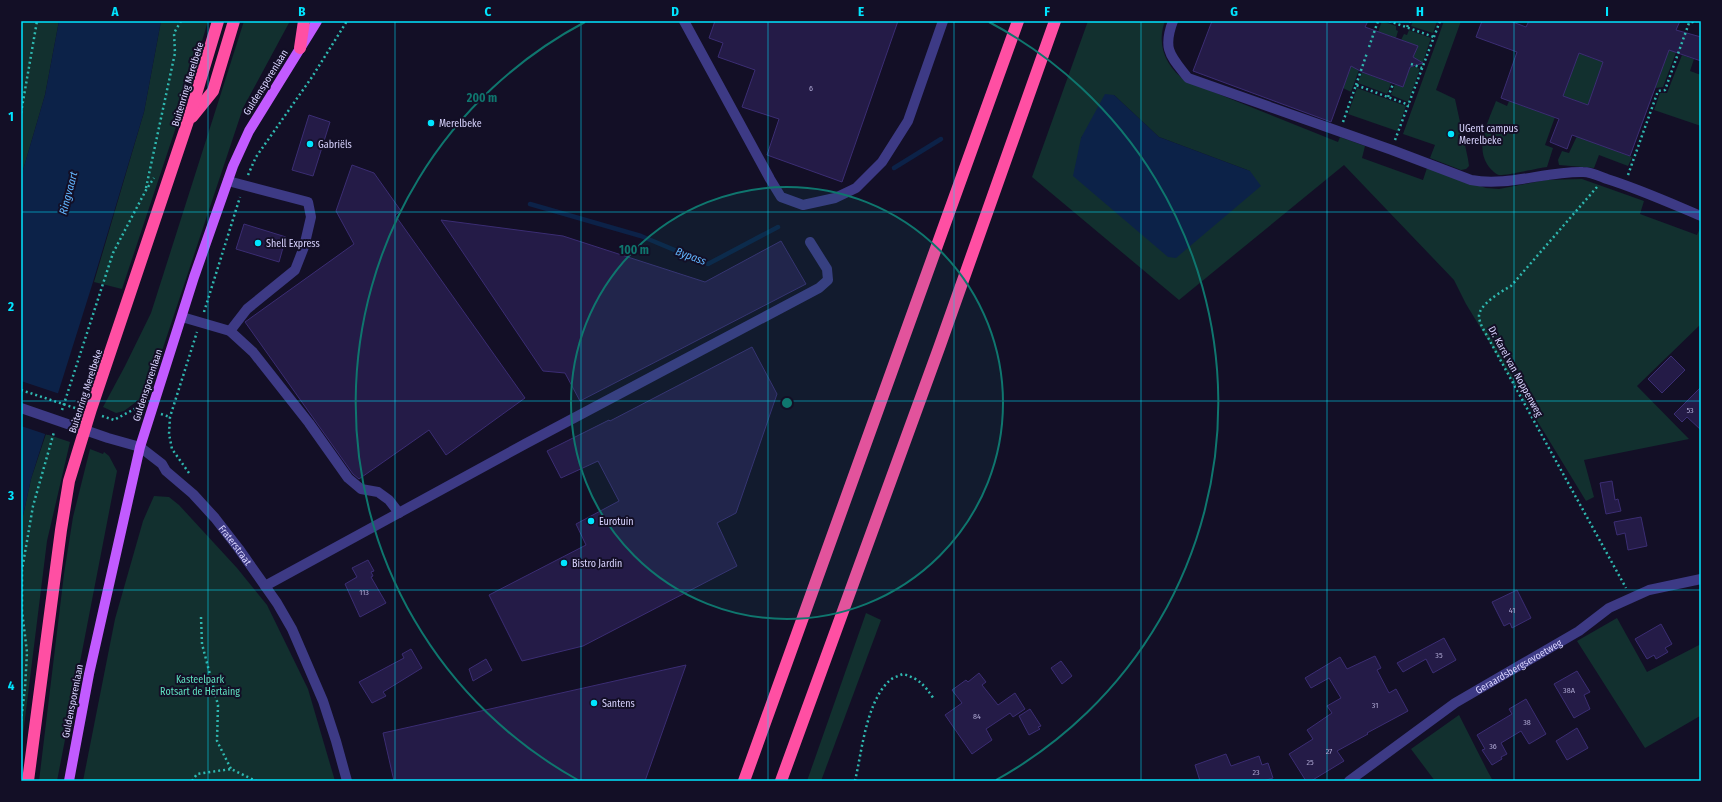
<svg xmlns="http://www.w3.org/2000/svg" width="1722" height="802" viewBox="0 0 1722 802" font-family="'Fira Sans Condensed',sans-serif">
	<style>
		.green { fill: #12302f; fill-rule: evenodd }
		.water { fill: #0c2248 }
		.pier { fill: #130f26 }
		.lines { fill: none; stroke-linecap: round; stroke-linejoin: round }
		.stream { stroke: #0c2248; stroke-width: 4.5 }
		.building { fill: #241b47; stroke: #3b2d73; fill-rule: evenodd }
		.path { stroke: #2fb8b0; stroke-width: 2.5; stroke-dasharray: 2 3; stroke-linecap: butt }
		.minor { stroke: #3d3a85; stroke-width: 10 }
		.major { stroke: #c25bff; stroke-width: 10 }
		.highway { stroke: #ff4fa3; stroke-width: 12 }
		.grid { fill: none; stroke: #00e5ff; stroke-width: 1; stroke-opacity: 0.55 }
		.ring { fill: none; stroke: #0f766e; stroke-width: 2 }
		.poi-dot { fill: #00e5ff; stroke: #130f26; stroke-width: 1.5 }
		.labels { text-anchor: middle; stroke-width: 4; stroke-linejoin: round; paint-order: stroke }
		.number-label { font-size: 8px; fill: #aca6d1 }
		.street-label { font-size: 10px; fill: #d9d4ff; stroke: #130f26 }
		.poi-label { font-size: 10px; fill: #d9d4ff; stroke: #130f26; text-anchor: start }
		.park-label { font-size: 10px; fill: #5fe0c0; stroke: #130f26 }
		.water-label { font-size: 11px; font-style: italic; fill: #62b6ff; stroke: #130f26 }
		.centre { fill: #0f766e; stroke: #130f26; stroke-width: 2 }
		.ring-label { font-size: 12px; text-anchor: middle; font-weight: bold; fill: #0f766e; stroke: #130f26; stroke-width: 4; stroke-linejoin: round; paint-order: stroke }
		.neatline { fill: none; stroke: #00e5ff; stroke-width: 1.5 }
		.grid-label { font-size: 13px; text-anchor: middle; font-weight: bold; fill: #00e5ff }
	</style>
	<rect width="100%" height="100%" fill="#130f26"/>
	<g class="green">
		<polygon points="21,21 59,21 45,95 21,177"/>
		<polygon points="161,21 208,21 179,118 122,289 94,282 144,112"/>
		<polygon points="244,21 290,21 243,108 148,393 124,411 116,413 103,407 125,366 151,313"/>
		<path d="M1088,21H1165C1156,45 1166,67 1186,81L1338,142L1340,137L1365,146L1362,158L1423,180L1427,168L1486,188L1499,189L1546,180L1582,179L1644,201L1640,214L1697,235L1701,226V324L1637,386L1689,439L1584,460L1594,497L1586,501L1466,304L1454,280L1344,165L1179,300L1032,177ZM1114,95L1159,137L1250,171L1081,138Z"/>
		<polygon points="1382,21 1396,26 1396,30 1398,31 1396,38 1378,32"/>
		<polygon points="1413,21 1437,21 1433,33 1411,26"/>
		<polygon points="1444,21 1461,21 1436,90 1455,99 1468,159 1469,166 1466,169 1461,170 1430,158 1435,145 1403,134"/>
		<polygon points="1409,30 1431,38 1422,65 1419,64 1420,61 1413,58 1417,46 1401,40 1404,34 1407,35"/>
		<polygon points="1674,36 1681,39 1663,87 1655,88"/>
		<polygon points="1584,39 1589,42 1584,55 1597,60 1602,46 1607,52 1588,105 1563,96"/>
		<polygon points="1682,55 1694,59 1690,71 1701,75 1701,126 1654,110 1660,93 1667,93"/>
		<polygon points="1355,56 1363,59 1351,92 1343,88"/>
		<polygon points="1410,65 1420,69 1408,102 1391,95 1395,84 1403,87"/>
		<polygon points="1362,72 1391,83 1387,94 1358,83"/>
		<polygon points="1357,88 1406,106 1397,131 1348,114"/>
		<path d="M1496,101L1507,106L1509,101L1555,117L1545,145L1553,148L1547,167C1539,168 1503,176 1499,175C1495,174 1492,170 1489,167C1474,147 1488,122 1496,101Z"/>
		<polygon points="1577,136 1632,157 1628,166 1599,155 1594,168 1559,165 1558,160 1562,151 1569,153"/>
		<polygon points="46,434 70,442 47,541 21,751 21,525 31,479"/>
		<polygon points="90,449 103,454 104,452 109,456 117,471 57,781 39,781 64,574 73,517"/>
		<polygon points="154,496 169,497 179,505 237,568 267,605 308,689 335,781 83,781 115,619 143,521"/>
		<polygon points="866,613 881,620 821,781 807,781"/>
		<polygon points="1617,618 1647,672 1701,644 1701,718 1700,716 1645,748 1577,641"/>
		<polygon points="1459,715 1488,772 1493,781 1435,781 1411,749"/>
	</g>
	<g class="water">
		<polygon points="59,21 161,21 144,112 93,282 31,479 21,525 21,177 45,95"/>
		<polygon points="1105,94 1114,95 1159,137 1250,171 1261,186 1176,258 1168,257 1073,176 1081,138"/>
	</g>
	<polygon class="pier" points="21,381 60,394 48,435 21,426"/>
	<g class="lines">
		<g class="stream">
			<polyline points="894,168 941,139"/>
			<polyline points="530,204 641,236 708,264 778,227"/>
		</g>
	</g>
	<g class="building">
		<polygon points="715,21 898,21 842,182 767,155 779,119 742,107 755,70 718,57 723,43 709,38"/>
		<polygon points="1212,21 1368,21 1365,27 1418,46 1413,57 1423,63 1410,67 1403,87 1362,72 1351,66 1331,122 1193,71"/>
		<path d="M1482,21H1510L1526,27L1529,21H1680L1676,30L1701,37V61L1669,50L1630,156L1572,135L1567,149L1550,142L1559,119L1501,98L1517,52L1476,37ZM1579,53L1603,62L1588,105L1563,96Z"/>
		<polygon points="309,115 330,122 313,176 292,170"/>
		<polygon points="352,165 374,173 401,211 395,215 525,398 446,455 429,430 359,479 353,474 245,322 354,244 336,211"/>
		<polygon points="441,220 563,236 705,282 781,241 806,284 580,401 565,373 543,371"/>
		<polygon points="244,224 286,237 279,262 236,249"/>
		<polygon points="752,347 777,394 736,513 717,523 737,566 583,646 522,661 489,595 586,545 576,524 619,501 598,461 561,478 547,451 609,420 610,421"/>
		<polygon points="1671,356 1685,370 1662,393 1648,379"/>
		<polygon points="1701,387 1701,430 1687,417 1682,422 1674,414"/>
		<polygon points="1612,481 1615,500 1618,499 1621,511 1606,514 1600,483"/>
		<polygon points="1641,517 1647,546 1628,550 1625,533 1617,535 1614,522"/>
		<polygon points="368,560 374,571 371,572 373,576 371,577 386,603 360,617 345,584 357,577 352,568"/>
		<polygon points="1517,590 1531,618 1512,628 1510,623 1504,626 1492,602"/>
		<polygon points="1661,624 1672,644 1665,648 1668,652 1656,659 1654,655 1647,659 1635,639"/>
		<polygon points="1444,638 1456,660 1433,673 1426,659 1403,672 1397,663"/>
		<polygon points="411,649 422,668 383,692 386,696 372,703 359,682 404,658 402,654"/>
		<polygon points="1375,656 1381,668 1377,670 1389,693 1396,689 1408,711 1367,733 1368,734 1337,751 1344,761 1311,781 1306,781 1289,754 1313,739 1307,730 1332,713 1327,706 1341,698 1329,678 1311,688 1305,678 1340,657 1347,669"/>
		<polygon points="486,659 492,670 473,681 469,669"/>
		<polygon points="1061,661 1072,676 1062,684 1051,668"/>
		<polygon points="686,665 645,781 394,781 383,733"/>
		<polygon points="1577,671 1590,692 1584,695 1590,709 1574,718 1554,684"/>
		<polygon points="979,673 986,682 982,685 998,705 1015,693 1025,709 1013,717 1010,713 986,729 992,740 972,754 945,715 962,703 952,690 966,680 968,682"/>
		<polygon points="1526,699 1546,734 1529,744 1521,731 1501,743 1507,754 1501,757 1502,759 1492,765 1482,750 1485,749 1477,735 1512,714 1509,709"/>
		<polygon points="1030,709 1041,726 1038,727 1040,729 1029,735 1019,716"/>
		<polygon points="1577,728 1588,748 1567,760 1556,741"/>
		<polygon points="1226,754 1231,766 1259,756 1262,765 1268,763 1273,778 1263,781 1200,781 1195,765"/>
	</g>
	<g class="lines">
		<g class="path">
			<polyline points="1389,21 1434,37"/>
			<polyline points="1407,27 1410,21"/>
			<polyline points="1369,47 1378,21"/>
			<polyline points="1411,64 1422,68"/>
			<polyline points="1356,85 1367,53"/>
			<polyline points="1388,97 1393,84"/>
			<polyline points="21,113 37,21"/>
			<polyline points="1343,122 1356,85 1409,105"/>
			<polyline points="1395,140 1440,21"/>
			<polyline points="248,175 256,157 312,77 347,21"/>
			<polyline points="1628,175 1658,91 1665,90 1689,23 1697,21"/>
			<path d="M1597,187L1511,286C1502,291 1478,305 1479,317C1480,326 1487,335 1491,343L1626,588"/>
			<polyline points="146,188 175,53 174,33 181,21"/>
			<polyline points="204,312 240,197"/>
			<polyline points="21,390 78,409"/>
			<polyline points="62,410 113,253 146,190 154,178"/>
			<polyline points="161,414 170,417"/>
			<polyline points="102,416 114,420 140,406"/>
			<polyline points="189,473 172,449 169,434 170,417 197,332"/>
			<polyline points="201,617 202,644 218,705 217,741 231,769"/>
			<polyline points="21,721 25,688 27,652 22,611 22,570 33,506 54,432"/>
			<polyline points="192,781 197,774 231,769 256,781"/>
			<path d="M855,781C862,751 866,703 889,681C892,678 898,676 903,674C920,679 924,685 934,699"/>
		</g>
		<g class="minor">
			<polyline points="684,21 770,179 781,197 803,205 835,198 856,188 882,162 908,121 943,21"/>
			<path d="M1173,21C1162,50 1171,56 1188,78L1392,150L1471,180C1508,187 1546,171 1583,172C1591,172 1599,176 1607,179C1639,189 1670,203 1701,216"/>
			<polyline points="228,181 308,202 311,217 304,247 295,270 247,309 230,331"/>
			<polyline points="182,317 230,331 253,352 309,423 348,478 361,489 378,492 389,500 399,513"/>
			<path id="s1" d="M21,408L108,438L140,447L162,464L166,471L193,494L215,518L239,549L277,603L292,629L323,701L336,741L347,781"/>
			<polyline points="265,586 525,444 819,288 828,280 827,269 810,242"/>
			<path id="s2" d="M1349,781L1455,703L1579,631L1609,608L1649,590L1701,579"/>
		</g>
		<polyline class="major" points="69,781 89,674 140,447 194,277 233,166 249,131 317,21"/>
		<g class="highway">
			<polyline points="300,48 304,21"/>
			<polyline points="192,117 213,91 234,21"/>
			<polyline points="28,781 61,530 69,481 91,409 188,121 218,21"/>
			<polyline points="744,781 1018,21"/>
			<polyline points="781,781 939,348 1055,21"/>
		</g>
	</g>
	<path class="grid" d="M208,21V781M395,21V781M581,21V781M768,21V781M954,21V781M1141,21V781M1327,21V781M1514,21V781M21,212H1701M21,401H1701M21,590H1701"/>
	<circle cx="787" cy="403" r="216" fill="#0f766e" fill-opacity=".12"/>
	<g class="ring">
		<circle cx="787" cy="403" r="216"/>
		<path d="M578 780A431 431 0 0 1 585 22M989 22A431 431 0 0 1 996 780"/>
	</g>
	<g class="poi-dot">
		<circle cx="431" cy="123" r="4"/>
		<circle cx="1451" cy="134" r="4"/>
		<circle cx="310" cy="144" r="4"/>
		<circle cx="258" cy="243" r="4"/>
		<circle cx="591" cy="521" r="4"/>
		<circle cx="564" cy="563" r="4"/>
		<circle cx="594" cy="703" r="4"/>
	</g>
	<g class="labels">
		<g class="number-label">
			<text x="811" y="91">6</text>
			<text x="1690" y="413">53</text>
			<text x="364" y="595">113</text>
			<text x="1512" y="613">41</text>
			<text x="1439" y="658">35</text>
			<text x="1569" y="693">38A</text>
			<text x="1375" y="708">31</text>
			<text x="977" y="719">84</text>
			<text x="1527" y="725">38</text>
			<text x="1493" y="749">36</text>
			<text x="1329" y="754">27</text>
			<text x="1310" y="765">25</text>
			<text x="1256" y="775">23</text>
		</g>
		<g class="street-label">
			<text transform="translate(265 82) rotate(-58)" y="4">Guldensporenlaan</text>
			<text transform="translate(187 84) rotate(-73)" y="4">Buitenring Merelbeke</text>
			<text transform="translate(1516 371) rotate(61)" y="4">Dr. Karel van Noppenweg</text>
			<text transform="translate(147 385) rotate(-72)" y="4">Guldensporenlaan</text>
			<text transform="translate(85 391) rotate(-72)" y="4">Buitenring Merelbeke</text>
			<text dy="4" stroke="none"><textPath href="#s1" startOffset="263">Fraterstraat</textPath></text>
			<text dy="4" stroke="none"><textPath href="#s2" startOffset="205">Geraardsbergsevoetweg</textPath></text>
			<text transform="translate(72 701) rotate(-79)" y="4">Guldensporenlaan</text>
		</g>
		<g class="poi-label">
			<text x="439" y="127">Merelbeke</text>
			<text x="1459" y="132">UGent campus<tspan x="1459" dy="12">Merelbeke</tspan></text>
			<text x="318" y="148">Gabriëls</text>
			<text x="266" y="247">Shell Express</text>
			<text x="599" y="525">Eurotuin</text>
			<text x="572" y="567">Bistro Jardin</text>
			<text x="602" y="707">Santens</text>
		</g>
		<g class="park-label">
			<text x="200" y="683">Kasteelpark<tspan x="200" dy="12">Rotsart de Hertaing</tspan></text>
		</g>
		<g class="water-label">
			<text transform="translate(68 193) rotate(-75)" y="4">Ringvaart</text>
			<text transform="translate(691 256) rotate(20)" y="4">Bypass</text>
		</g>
	</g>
	<circle cx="787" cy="403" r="6" class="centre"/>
	<g class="ring-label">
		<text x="482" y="102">200 m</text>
		<text x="634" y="254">100 m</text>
	</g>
	<rect width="1722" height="802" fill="none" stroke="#130f26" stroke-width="44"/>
	<rect x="22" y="22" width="1678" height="758" class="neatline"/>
	<g class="grid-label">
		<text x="115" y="16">A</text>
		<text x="302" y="16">B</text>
		<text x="488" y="16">C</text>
		<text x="675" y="16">D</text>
		<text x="861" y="16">E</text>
		<text x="1047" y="16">F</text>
		<text x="1234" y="16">G</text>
		<text x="1420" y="16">H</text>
		<text x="1607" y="16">I</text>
		<text x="11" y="121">1</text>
		<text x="11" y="311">2</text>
		<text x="11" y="500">3</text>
		<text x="11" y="690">4</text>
	</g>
</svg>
